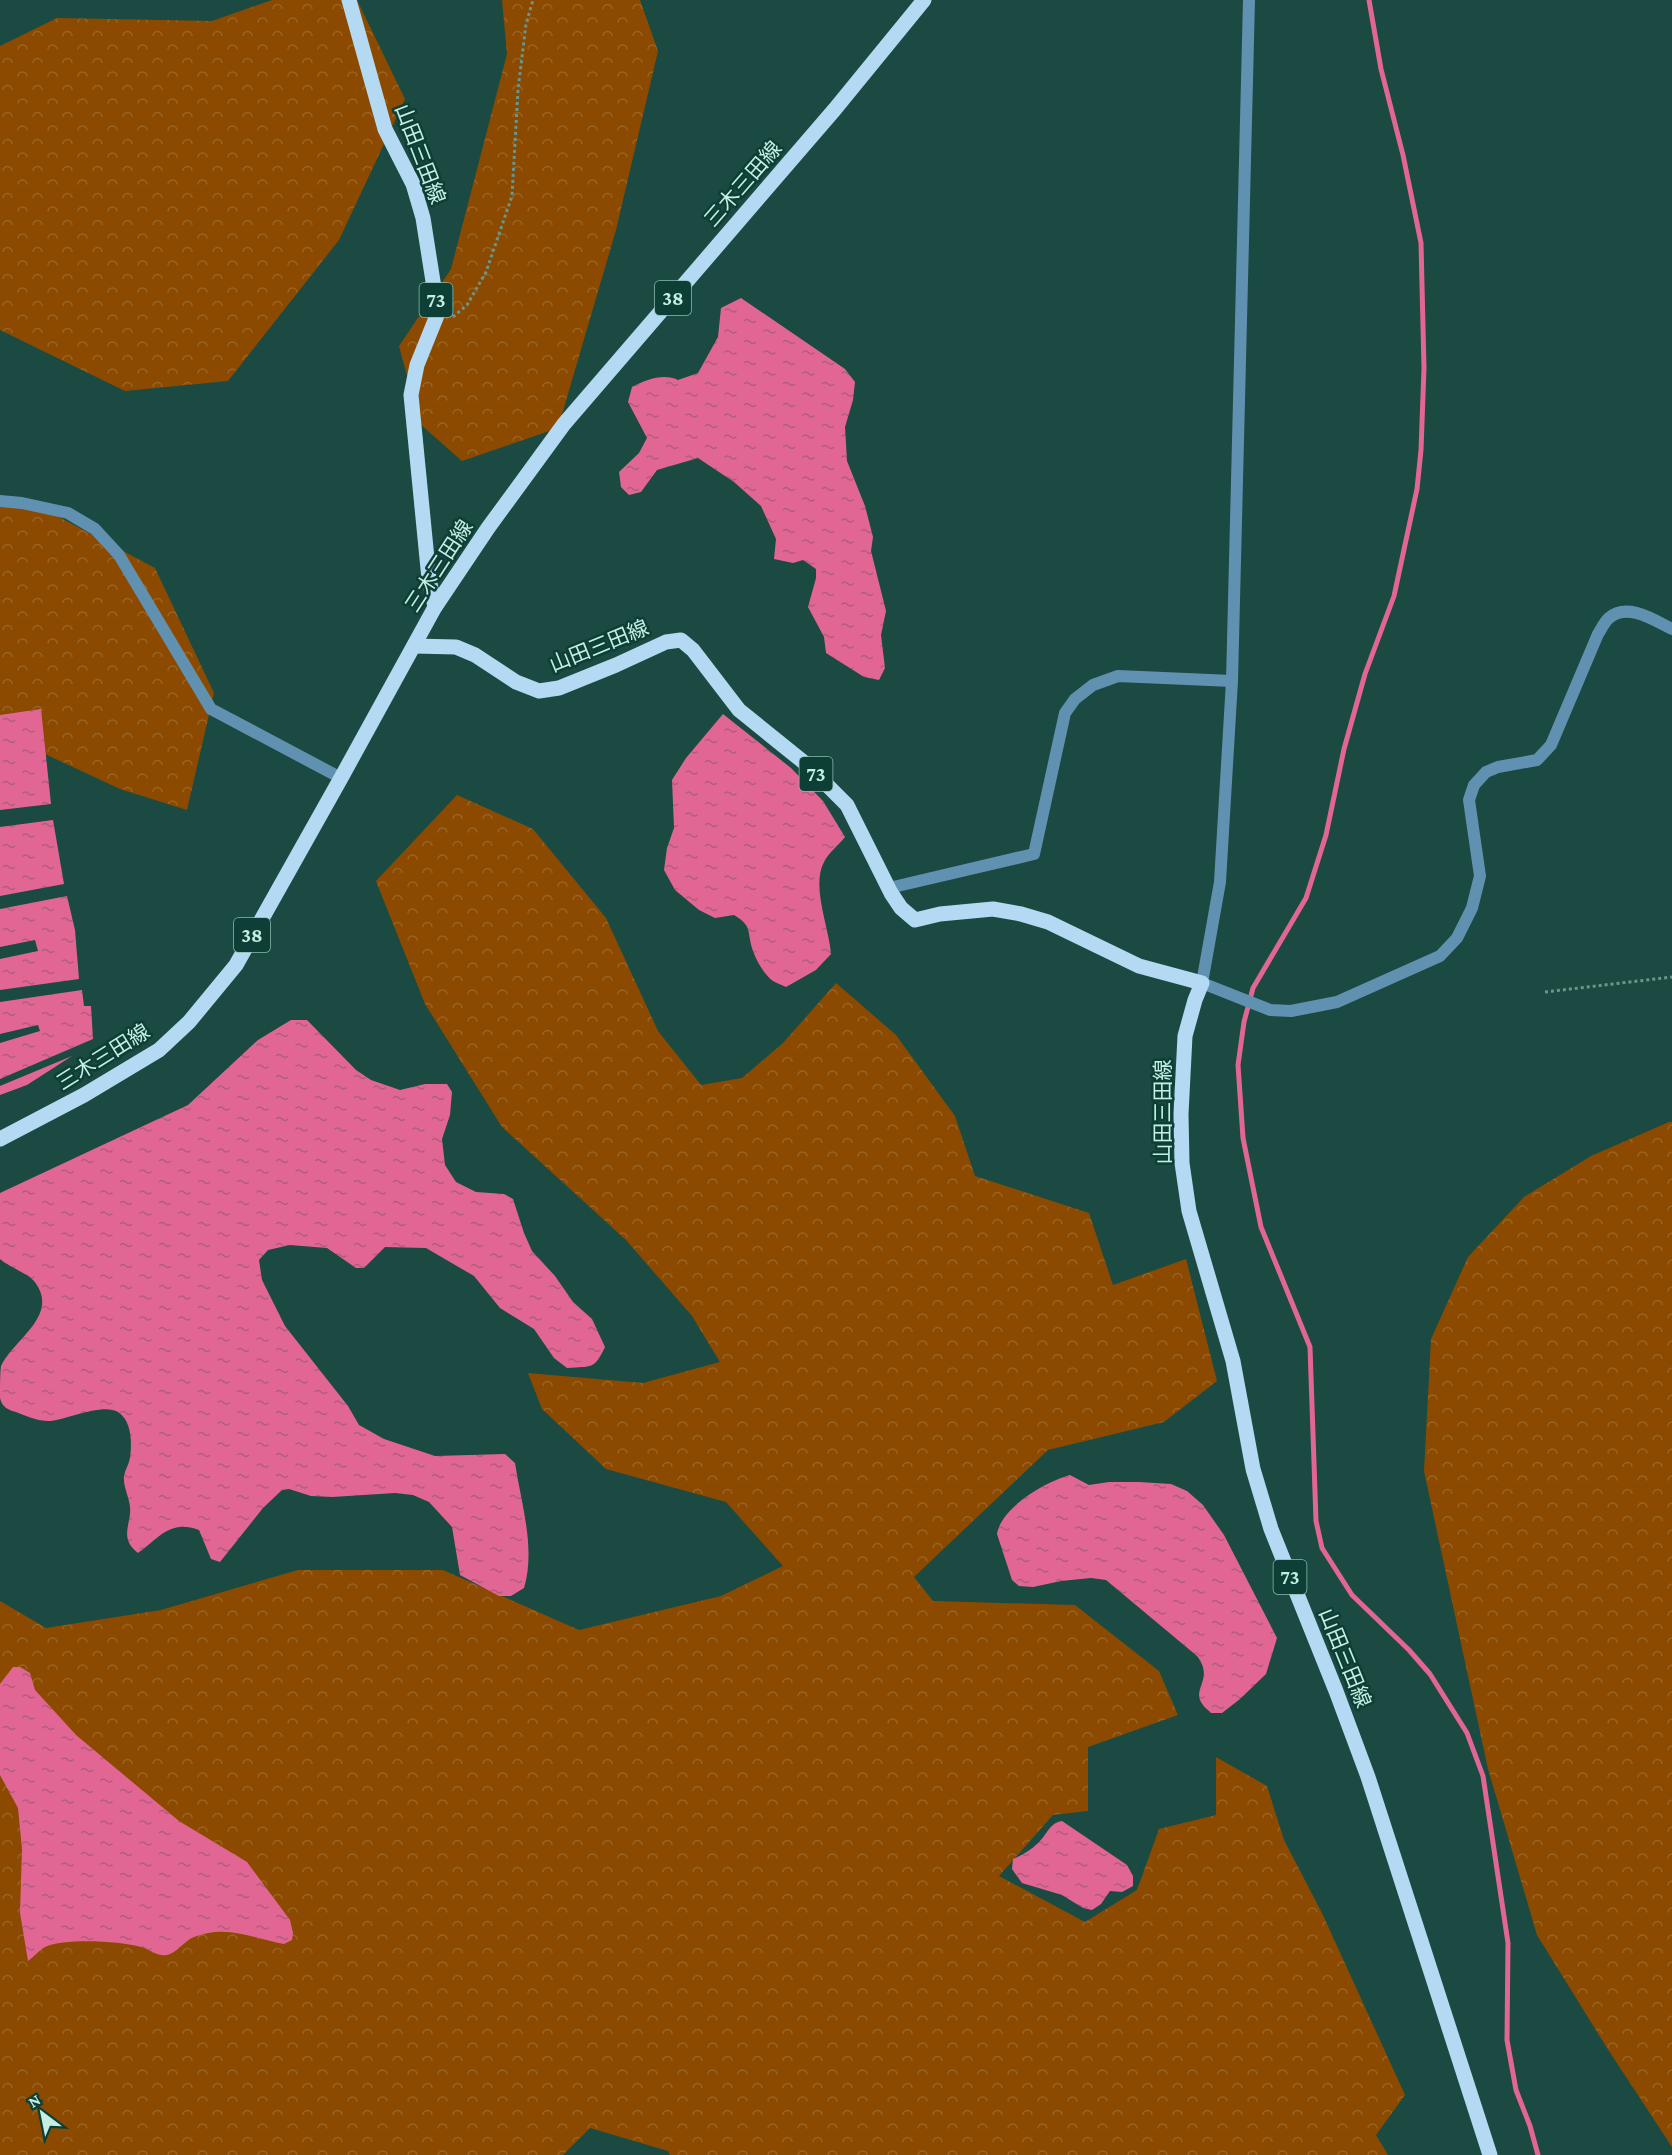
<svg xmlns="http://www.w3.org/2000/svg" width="1672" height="2155" viewBox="0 0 1672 2155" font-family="'Crimson Pro','Noto Sans JP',serif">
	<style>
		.forest { fill: url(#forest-crowns) }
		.water { fill: url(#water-ripples) }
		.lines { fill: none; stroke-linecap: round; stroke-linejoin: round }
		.stream { stroke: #e16694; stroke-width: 5 }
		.path { stroke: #6a978d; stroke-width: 3; stroke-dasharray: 3 3; stroke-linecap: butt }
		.minor { stroke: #6191b1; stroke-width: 12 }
		.primary { stroke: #b3d9f3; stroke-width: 15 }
		.labels { text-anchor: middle; stroke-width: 5; stroke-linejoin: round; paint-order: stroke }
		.shield { fill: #0d3f37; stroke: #8ebab0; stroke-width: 1.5 }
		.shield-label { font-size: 20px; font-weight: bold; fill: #c5eee4 }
		.street-label { font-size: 21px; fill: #c5eee4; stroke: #0d3f37 }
	</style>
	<defs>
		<pattern id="forest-crowns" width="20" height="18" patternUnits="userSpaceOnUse" patternTransform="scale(1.5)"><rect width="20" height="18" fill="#8b4a00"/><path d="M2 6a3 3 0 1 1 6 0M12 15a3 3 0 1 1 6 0" fill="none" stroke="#9a6425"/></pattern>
		<pattern id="water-ripples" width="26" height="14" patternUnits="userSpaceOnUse" patternTransform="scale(1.5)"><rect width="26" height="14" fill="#e16694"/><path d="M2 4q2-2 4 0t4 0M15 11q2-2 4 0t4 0" fill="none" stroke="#af5d7c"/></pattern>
	</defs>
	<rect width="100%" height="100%" fill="#1a4a41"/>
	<g class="forest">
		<polygon points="272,0 357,0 405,99 339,240 228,381 125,391 0,330 0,46 57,18 212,21"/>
		<polygon points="502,0 640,0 658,51 616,230 558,428 462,461 420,424 399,346 451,269 507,54"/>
		<polygon points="0,499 46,510 155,568 214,693 187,810 120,789 0,733"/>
		<polygon points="457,795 533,829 606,918 658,1031 701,1085 742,1078 783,1043 836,983 896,1035 955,1116 975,1176 1089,1213 1113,1285 1186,1259 1217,1381 1164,1422 1048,1450 914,1577 933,1601 1075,1605 1159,1671 1178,1715 1088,1747 1088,1811 1053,1815 999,1876 1085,1922 1137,1890 1159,1829 1216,1815 1216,1757 1267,1786 1284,1840 1322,1913 1405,2095 1376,2135 1388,2155 670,2155 668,2151 590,2128 563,2155 0,2155 0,1601 46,1628 161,1610 298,1570 443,1570 579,1630 721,1596 783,1566 726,1502 606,1469 542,1409 528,1373 643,1383 720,1362 692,1316 626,1240 502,1127 425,1004 376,881"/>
		<polygon points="1669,1122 1672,1122 1672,2147 1607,2048 1537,1935 1488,1769 1424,1471 1431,1339 1468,1257 1524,1197 1591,1156"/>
	</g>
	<g class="water">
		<path d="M741,298L845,369L855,382L853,400L845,427L847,461L865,506L873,537L871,551L886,611L881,635L885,668L879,680L864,677L826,653L824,637L808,607L816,578V569L803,560L793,563L774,559L776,539L761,506L734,482L698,458L657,470L641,492L629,495L621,487L619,472L639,453L647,438L628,402L632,387C646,380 663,373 678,380L698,373L718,337L721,308Z"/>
		<polygon points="41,709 51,804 0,810 0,715"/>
		<path d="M723,714L791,768L823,801L845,837C839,845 828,853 824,862C811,886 829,927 831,954L816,970L786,987C782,985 776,983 773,981C764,975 755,958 752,948C747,930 752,926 734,915L715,918L699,910L675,890L664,870L667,848L674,828L672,780L686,758Z"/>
		<polygon points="53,820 64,884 0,896 0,827"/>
		<polygon points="67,896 75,930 79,979 0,990 0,959 38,951 35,940 0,947 0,909"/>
		<polygon points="82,990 84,1006 91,1006 93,1039 0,1079 0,1043 40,1031 38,1025 0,1034 0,1002"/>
		<path d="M291,1020H307L356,1070L371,1080L400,1090L425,1084H447L452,1092L450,1115L442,1139L445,1165L456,1182L476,1192L504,1194L513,1199L524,1233L532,1251L555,1276L573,1302L592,1319L605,1347C594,1370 592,1366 567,1368L554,1358L534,1329L500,1308L474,1276L426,1248L385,1247L364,1268H356L327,1248L290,1245L268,1250L259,1260L262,1280L285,1326L348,1406L359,1425L384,1439L435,1456L505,1454L515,1463C521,1503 536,1548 524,1588L511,1596H499L460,1575L452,1527L429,1502L413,1495L395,1493L332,1497L311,1496L289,1489L282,1490L263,1508L220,1562L211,1559L199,1530C170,1519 159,1538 138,1553C118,1538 132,1523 130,1507C129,1496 123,1487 124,1476C125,1470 129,1464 130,1458C132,1443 132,1421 118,1412C103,1403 68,1419 51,1421C40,1422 26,1416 16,1412C8,1410 2,1407 0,1398C0,1390 0,1373 1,1366C14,1339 61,1315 34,1281C27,1273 9,1267 0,1259V1193L188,1105L258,1040Z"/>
		<polygon points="72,1056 27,1085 0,1095 0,1086"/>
		<path d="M1070,1475L1089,1485L1109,1482H1139L1171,1484L1187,1491L1203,1505L1224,1535L1277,1638L1266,1674L1240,1699L1222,1713H1211C1208,1710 1203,1706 1201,1702C1193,1688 1214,1678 1197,1656L1106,1580L1091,1578L1061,1581L1033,1587L1019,1586L1012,1580L997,1534C1001,1507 1047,1481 1070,1475Z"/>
		<path d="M13,1667H20L30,1673L35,1690L76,1735L179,1821L247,1862L290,1920L293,1933L292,1940L284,1944C253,1938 226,1924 194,1937C184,1941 177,1953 167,1955C158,1957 149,1949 141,1947C120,1941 65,1938 45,1947C39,1950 34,1957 28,1961L20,1913L22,1849L18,1808L0,1775V1684Z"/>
		<path d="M1062,1821L1127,1865L1133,1876V1886L1122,1892L1110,1891L1101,1904L1092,1910L1083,1908L1062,1895L1022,1883L1012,1869L1013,1859C1022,1855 1031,1850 1038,1843C1047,1835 1049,1823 1062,1821Z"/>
	</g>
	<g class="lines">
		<polyline class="stream" points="1369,0 1381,69 1403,155 1421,243 1424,368 1421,450 1417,489 1394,596 1365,674 1344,749 1326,835 1306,898 1253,988 1244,1022 1238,1065 1243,1138 1261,1227 1310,1347 1316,1521 1322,1548 1352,1595 1409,1650 1430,1674 1467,1733 1483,1776 1508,1943 1507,2040 1516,2090 1530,2126 1538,2155"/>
		<g class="path">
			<polyline points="453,317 467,305 486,272 512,196 518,90 526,24 533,0"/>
			<polyline points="1545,992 1672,977"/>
		</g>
		<g class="minor">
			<path d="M1249,0L1232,681L1220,882L1202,983L1270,1010L1291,1011L1337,1002L1440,956L1457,938L1472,908L1480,876L1469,800L1474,785L1486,772L1498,767L1537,760L1551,745L1598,634C1601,630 1604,622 1609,618C1627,602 1654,620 1672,629"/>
			<polyline points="0,501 22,503 68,513 95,529 119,555 211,709 341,778"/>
			<polyline points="889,888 1034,854 1065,713 1075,699 1093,685 1118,676 1232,681"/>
		</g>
		<g class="primary">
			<polyline points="349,0 385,129 413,184 423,218 438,313 417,365 411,395 429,579 435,607"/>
			<polyline points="414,646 456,647 475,655 516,682 539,691 559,688 616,665 666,642 681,640 693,650 739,710 806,764 847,805 891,893 901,908 915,920 940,914 993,909 1021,914 1048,922 1139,966 1202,983 1195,1000 1185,1036 1181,1114 1182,1163 1189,1211 1233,1361 1253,1469 1271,1529 1336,1691 1368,1777 1490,2155"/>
			<polyline points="0,1139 84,1095 159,1050 189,1022 236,965 341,778 435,607 488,528 564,424 835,109 924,0"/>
		</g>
	</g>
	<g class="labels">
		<g class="shield">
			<rect x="655" y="281" width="36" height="34" rx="4.5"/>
			<rect x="419.5" y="283" width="33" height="34" rx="4.5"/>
			<rect x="799.5" y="757" width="33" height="34" rx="4.5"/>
			<rect x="234" y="918" width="36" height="34" rx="4.5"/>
			<rect x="1273.5" y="1560" width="33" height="34" rx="4.5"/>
		</g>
		<g class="shield-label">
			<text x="673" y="305">38</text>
			<text x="436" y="307">73</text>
			<text x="816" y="781">73</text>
			<text x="252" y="942">38</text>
			<text x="1290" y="1584">73</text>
		</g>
		<g class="street-label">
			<text transform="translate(420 154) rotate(69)" y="7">山田三田線</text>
			<text transform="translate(743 184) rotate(-49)" y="7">三木三田線</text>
			<text transform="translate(439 566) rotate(-57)" y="7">三木三田線</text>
			<text transform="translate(599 646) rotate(-22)" y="7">山田三田線</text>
			<text transform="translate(103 1057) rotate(-32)" y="7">三木三田線</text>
			<text transform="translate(1163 1112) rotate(-90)" y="7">山田三田線</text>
			<text transform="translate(1345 1658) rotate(68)" y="7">山田三田線</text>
		</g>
	</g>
	<g transform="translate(42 2113) rotate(328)" stroke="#0d3f37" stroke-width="4.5" paint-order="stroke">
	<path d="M0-4.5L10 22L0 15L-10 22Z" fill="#c5eee4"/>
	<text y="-9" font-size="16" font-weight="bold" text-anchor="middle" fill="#c5eee4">N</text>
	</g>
</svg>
